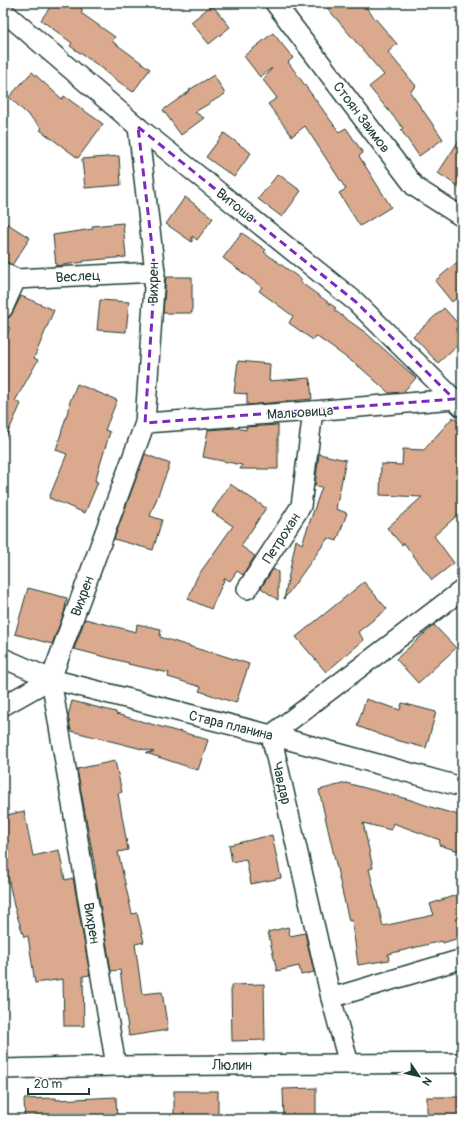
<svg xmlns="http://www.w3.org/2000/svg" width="465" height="1122" viewBox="0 0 465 1122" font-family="Pangolin,sans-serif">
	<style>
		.building { fill: #dbaa8e; stroke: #1f3d34 }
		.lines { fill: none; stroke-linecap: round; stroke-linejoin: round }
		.street-casing { stroke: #1f3d34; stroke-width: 22 }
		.street { stroke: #fff; stroke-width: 19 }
		.marked { fill: none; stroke: #7b2cbf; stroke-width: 3; stroke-dasharray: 8 5; stroke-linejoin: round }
		.labels { text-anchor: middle; stroke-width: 3; stroke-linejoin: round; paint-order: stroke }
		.street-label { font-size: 14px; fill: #1f3d34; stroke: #fff }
	</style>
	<rect width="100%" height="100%" fill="#fff"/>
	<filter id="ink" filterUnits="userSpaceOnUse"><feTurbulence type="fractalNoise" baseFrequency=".025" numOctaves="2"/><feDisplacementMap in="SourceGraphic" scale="8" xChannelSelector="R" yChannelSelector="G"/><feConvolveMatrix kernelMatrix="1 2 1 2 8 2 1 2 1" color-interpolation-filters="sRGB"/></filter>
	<g filter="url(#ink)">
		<g class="building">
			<polygon points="53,3 73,3 83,10 81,13 115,37 112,41 150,69 133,92 104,71 105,70 70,46 72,43 41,20"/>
			<polygon points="323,3 362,3 397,44 388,52 416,86 410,92 443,139 419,156 401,130 403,128 369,87 384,75"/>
			<polygon points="212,5 230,27 209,44 191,22"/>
			<polygon points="273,33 293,58 288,62 339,132 346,128 363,153 359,156 391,207 360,226 339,193 346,189 305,126 292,136 268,104 277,98 263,80 272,68 260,77 244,56"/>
			<polygon points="32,72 62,99 64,96 103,124 78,158 40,130 42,128 9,97"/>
			<polygon points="214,75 225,94 195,112 204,118 181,135 163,110 190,91 189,90"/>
			<polygon points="224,133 251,153 234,177 206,157"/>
			<polygon points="462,136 462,189 438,173"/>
			<polygon points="119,156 121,185 85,188 82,159"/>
			<polygon points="278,174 301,191 282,217 258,199"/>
			<polygon points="185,197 213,218 197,240 192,236 192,242 166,224"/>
			<polygon points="3,221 30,238 12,265 3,261"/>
			<polygon points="123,223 126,257 83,261 84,262 56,266 53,235 93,229 92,226"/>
			<polygon points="242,233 266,250 264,252 302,280 300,282 336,308 334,310 366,333 416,378 403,392 389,393 361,368 316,336 313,340 289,323 293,316 259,291 262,287 223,258"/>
			<polygon points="462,258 462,294 452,302 435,281"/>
			<polygon points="166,277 192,277 192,313 163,313"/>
			<polygon points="21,296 54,310 34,358 38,360 15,401 21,404 3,443 3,341 10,328 3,325 6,318 10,317 13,312"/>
			<polygon points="100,300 129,302 126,332 97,330"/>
			<polygon points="444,308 462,328 462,341 438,363 413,336"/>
			<polygon points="238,361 270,364 269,381 310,378 312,399 247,405 247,394 234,393"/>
			<polygon points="77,384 117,400 105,430 110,432 95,481 98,482 85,513 49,498 67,454 56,450 70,404 69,404"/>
			<polygon points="453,417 462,425 462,511 434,536 454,563 432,580 404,543 402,545 387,528 422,497 380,495 381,464 402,465 403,449 424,450"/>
			<polygon points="278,425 278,469 240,469 242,465 203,457 208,430 236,428 246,430 246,427"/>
			<polygon points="145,454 170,464 150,516 162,520 153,550 114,539"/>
			<polygon points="319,454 346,460 336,509 347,513 337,541 328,538 284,599 296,540 302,544 322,487 315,486"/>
			<polygon points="230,484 266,508 241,546 255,556 243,575 237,571 230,581 225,578 211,609 188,599 197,577 233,526 212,512"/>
			<polygon points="273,569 278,572 278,600 261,588"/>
			<polygon points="364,582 387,609 358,632 364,640 326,672 296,637"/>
			<polygon points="28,588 67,598 64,613 52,644 15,634"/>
			<polygon points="85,619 136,632 137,624 161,629 160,637 211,653 212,652 249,664 236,703 199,691 201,687 168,677 169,673 128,664 129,663 74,649"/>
			<polygon points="434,625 456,648 418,683 396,659"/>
			<polygon points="366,699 400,710 402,703 436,712 426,748 392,739 357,726"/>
			<polygon points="72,701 116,712 116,714 179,732 179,731 208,740 198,770 146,753 154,752 71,731 68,716"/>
			<polygon points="115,761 122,792 118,793 128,850 118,852 132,914 137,913 144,942 135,944 142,994 162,992 168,1030 129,1036 120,970 111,971 95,873 96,873 77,769"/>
			<polygon points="346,783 411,800 437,809 462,816 462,852 439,845 440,840 393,823 391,830 363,823 373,868 369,869 383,926 434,915 430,904 459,894 462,903 462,937 443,943 442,941 388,954 389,960 358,965 352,920 349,921 319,790"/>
			<polygon points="24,811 33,856 59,850 65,880 73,878 90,975 83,976 84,1026 64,1026 63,979 35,983 28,936 24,937 14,906 3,853 3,816"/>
			<polygon points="272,835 281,878 251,884 246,859 232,862 229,845"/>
			<polygon points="288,927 290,936 305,933 314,972 301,975 299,966 277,971 268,932"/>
			<polygon points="264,984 265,1040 232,1041 231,985"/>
			<polygon points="316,1088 316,1119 284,1119 283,1089"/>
			<rect x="174" y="1091" width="44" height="28"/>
			<polygon points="116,1097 117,1119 25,1119 24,1099 56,1098 56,1100"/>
			<rect x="427" y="1097" width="35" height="22"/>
		</g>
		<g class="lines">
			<g class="street-casing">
				<g id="street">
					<polyline points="275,3 415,187 462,217"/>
					<polyline points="3,11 138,127 356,302 462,407"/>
					<polyline points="3,272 16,279 155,272"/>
					<polyline points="3,308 16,279"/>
					<polyline points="145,423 313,411 454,399"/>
					<polyline points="247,589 301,506 313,411"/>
					<polyline points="3,658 51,679 271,735 462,787"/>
					<polyline points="3,706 51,679"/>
					<polyline points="331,998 462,959"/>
					<polyline points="349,1064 331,998 271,735 462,590"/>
					<polyline points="116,1066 51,679 145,423 155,272 138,127"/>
					<polyline points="3,1069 116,1066 462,1063"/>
				</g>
			</g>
			<use href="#street" class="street"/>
		</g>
	</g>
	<path class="marked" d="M138,127L356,302L454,399L145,423L155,272Z"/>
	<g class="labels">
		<g class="street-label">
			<text transform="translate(362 117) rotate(53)" y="5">Стоян Заимов</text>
			<text transform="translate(236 205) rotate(39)" y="5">Витоша</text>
			<text transform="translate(78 276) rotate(-3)" y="5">Веслец</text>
			<text transform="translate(153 283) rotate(-89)" y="5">Вихрен</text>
			<text transform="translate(300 412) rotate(-4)" y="5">Мальовица</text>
			<text transform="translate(281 538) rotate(-57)" y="5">Петрохан</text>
			<text transform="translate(82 596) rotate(-70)" y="5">Вихрен</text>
			<text transform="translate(231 725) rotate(14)" y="5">Стара планина</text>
			<text transform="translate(282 783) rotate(77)" y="5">Чавдар</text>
			<text transform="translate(92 923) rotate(81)" y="5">Вихрен</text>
			<text x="232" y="1070">Люлин</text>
		</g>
	</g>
	<rect width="465" height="1122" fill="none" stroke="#fff" stroke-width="16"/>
	<rect x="8" y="8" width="449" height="1106" fill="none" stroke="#1f3d34" stroke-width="1.5" filter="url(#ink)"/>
	<g transform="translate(419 1076) rotate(124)" stroke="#ffffff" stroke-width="3" paint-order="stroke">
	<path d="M0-3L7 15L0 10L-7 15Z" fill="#1f3d34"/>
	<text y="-6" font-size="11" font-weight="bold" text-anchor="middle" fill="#1f3d34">N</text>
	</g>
	<path d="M28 1088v6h61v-6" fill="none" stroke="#1f3d34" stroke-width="2"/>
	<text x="34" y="1088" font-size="12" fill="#1f3d34" stroke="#ffffff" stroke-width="3" paint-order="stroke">20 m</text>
</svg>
